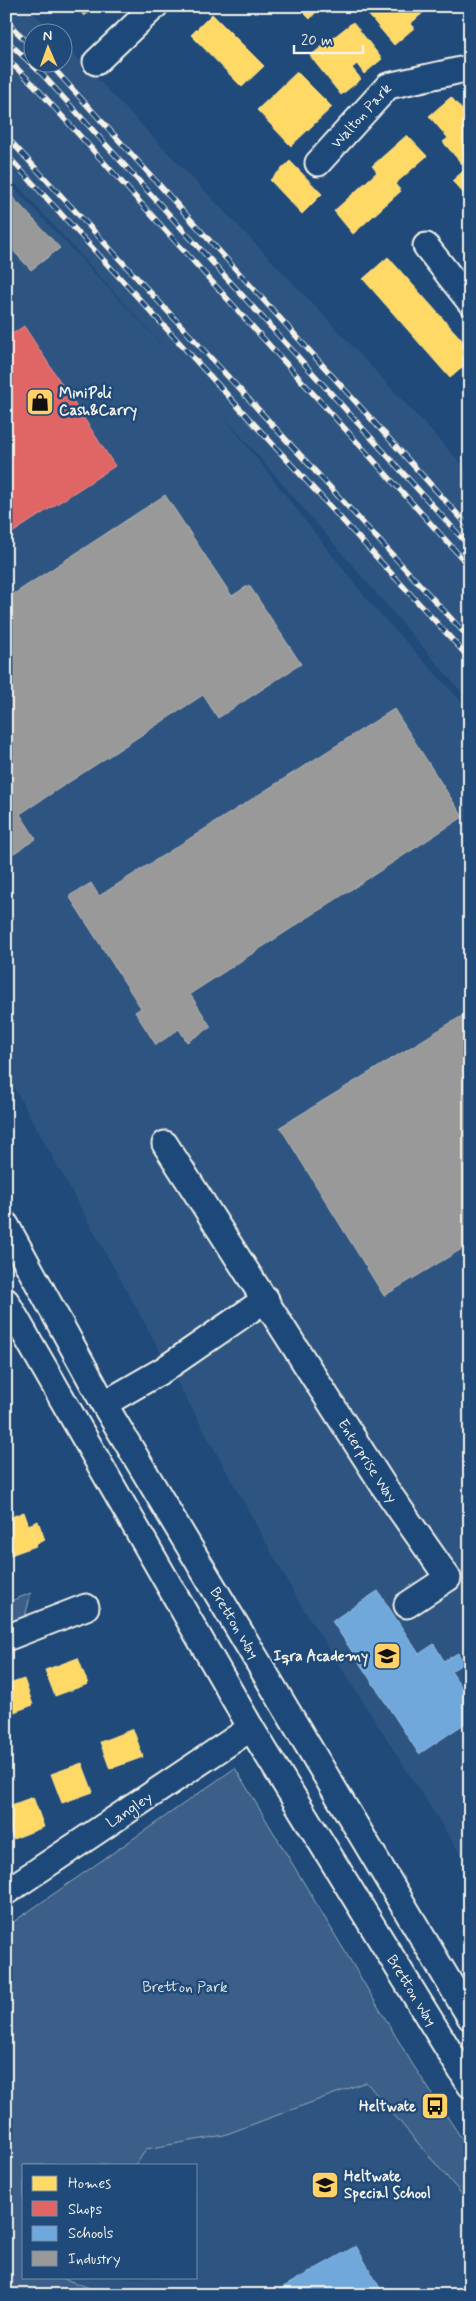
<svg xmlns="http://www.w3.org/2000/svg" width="476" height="2301" viewBox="0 0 476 2301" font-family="Mynerve,sans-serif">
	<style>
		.built { fill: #2d5581 }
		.green { fill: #3a5f88; stroke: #97a8b8 }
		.homes { fill: #ffd966; stroke: #fce08d }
		.shops { fill: #e06666; stroke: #e6908d }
		.schools { fill: #6fa8dc; stroke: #97bee0 }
		.industry { fill: #999; stroke: #b4b3b1 }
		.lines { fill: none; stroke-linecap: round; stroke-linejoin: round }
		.minor-casing { stroke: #f4f1e8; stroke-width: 29 }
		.minor { stroke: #1f4a7a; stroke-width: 25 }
		.rail-casing { stroke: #f4f1e8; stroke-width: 5.5 }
		.rail { stroke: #1f4a7a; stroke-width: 4; stroke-dasharray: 11; stroke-linecap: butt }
		.labels { text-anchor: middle; stroke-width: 5; stroke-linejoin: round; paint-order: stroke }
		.street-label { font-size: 15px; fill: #f4f1e8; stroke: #1f4a7a }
		.poi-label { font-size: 15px; font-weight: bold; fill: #f4f1e8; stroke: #1f4a7a; text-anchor: start }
		.park-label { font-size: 15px; fill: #e1e2de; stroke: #1f4a7a }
	</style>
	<rect width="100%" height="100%" fill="#1f4a7a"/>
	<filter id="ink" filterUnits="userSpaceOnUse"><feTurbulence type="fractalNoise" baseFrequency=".02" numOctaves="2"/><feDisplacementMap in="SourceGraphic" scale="10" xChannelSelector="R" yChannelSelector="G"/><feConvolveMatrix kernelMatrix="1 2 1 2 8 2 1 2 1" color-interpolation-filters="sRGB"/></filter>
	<g filter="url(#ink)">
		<g class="built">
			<polygon points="6,6 27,6 53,32 32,32 32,62 62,62 63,43 316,307 470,473 470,702 222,414 369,602 470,711 470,1869 299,1602 6,1073 6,179 173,357 6,173"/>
			<polygon points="366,2082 470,2204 470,2295 110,2295 59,2278 196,2277 196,2165 136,2165 146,2149 224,2135"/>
		</g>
		<g class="green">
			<polygon points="31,1593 25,1617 6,1626 6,1603"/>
			<polygon points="235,1768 413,2065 470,2151 470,2204 366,2082 224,2135 146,2149 136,2165 24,2165 24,2277 59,2277 109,2295 6,2295 6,1927"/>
		</g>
		<g class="homes">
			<polygon points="76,6 95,6 84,16"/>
			<polygon points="297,6 321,6 310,19"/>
			<polygon points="361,6 431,6 410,24 414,28 394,45"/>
			<polygon points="212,14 264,66 242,87 191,35"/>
			<polygon points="353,22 382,59 364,74 357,64 352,68 361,79 341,95 310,56"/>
			<polygon points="297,72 332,107 291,146 257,110"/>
			<polygon points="451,97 470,119 465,124 470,129 470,157 462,164 443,142 448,138 429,116"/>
			<polygon points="407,135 427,156 395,184 401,191 353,234 334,211 377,172 372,166"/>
			<polygon points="290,161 322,194 302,214 270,180"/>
			<polygon points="470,165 470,200 452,181"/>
			<polygon points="388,257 470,349 470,361 450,378 363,279"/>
			<polygon points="24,1512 36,1546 16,1553 6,1519"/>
			<polygon points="38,1521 45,1540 35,1544 28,1525"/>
			<polygon points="6,1529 16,1553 6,1557"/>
			<polygon points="78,1658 88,1684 55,1696 45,1670"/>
			<polygon points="24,1679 33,1705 6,1715 6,1685"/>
			<polygon points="133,1729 143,1757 110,1769 100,1742"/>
			<polygon points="82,1763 93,1792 62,1803 51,1774"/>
			<polygon points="33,1797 44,1827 13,1839 6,1821 6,1807"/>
		</g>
		<polygon class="shops" points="24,326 115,466 6,537 6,338"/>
		<g class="schools">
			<polygon points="378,1591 419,1654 434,1644 444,1661 458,1653 464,1663 451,1671 470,1700 470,1720 419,1754 332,1621"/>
			<polygon points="356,2246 384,2295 269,2295"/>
		</g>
		<g class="industry">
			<polygon points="6,190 60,248 31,270 6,243"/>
			<polygon points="165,495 232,596 249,585 301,664 218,718 203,695 20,814 36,839 6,858 6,599"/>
			<polygon points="394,709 463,817 190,994 211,1027 187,1042 179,1029 156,1045 135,1012 141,1008 69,896 91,883 99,896"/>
			<polygon points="470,1011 470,1244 384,1296 280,1127"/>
		</g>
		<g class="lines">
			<g class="minor-casing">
				<g id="minor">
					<polyline points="96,62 155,6"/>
					<path id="s1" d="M318,163L388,86L470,68"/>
					<polyline points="426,246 470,302"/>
					<path id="s2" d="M165,1144L385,1488L448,1578L407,1605"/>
					<path id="s3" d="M6,1225L104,1404L470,2017"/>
					<path id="s4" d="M6,1301L251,1728L470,2085"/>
					<polyline points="104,1404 163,1370 266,1299"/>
					<polyline points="6,1638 86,1607"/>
					<path id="s5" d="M6,1892L251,1728"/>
				</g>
			</g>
			<use href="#minor" class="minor"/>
			<g class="rail-casing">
				<g id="rail">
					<polyline points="6,21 32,47"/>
					<polyline points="6,40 42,74 470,547"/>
					<polyline points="6,58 33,84 470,567"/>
					<polyline points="48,62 470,528"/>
					<polyline points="6,136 470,639"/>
					<polyline points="6,154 470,659"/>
				</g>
			</g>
			<use href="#rail" class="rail"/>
		</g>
	</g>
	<defs>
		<g id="shop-square" transform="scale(1.4375)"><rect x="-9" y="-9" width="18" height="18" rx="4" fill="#ffd166" stroke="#1f4a7a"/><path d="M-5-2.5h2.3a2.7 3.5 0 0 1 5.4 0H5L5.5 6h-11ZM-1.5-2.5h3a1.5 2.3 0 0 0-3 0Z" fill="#111"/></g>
		<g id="school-square" transform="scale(1.4375)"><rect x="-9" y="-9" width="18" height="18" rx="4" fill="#ffd166" stroke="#1f4a7a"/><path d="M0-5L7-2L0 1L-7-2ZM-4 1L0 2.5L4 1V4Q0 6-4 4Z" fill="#111"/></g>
		<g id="bus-square" transform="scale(1.4375)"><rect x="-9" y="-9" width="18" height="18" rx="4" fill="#ffd166" stroke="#1f4a7a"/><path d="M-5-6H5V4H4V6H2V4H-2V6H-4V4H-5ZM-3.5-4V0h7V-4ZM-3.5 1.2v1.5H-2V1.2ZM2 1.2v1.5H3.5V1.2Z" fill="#111"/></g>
	</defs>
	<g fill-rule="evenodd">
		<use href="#shop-square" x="40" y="402"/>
		<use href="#school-square" x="387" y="1656"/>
		<use href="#bus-square" x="435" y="2106"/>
		<use href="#school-square" x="325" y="2185"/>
	</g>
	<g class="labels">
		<g class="street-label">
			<text dy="5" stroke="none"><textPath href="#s1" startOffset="64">Walton Park</textPath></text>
			<text dy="5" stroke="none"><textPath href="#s2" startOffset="376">Enterprise Way</textPath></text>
			<text dy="5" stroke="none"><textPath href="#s3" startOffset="459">Bretton Way</textPath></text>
			<text dy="5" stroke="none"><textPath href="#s5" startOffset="148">Langley</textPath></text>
			<text dy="5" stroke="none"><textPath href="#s4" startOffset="800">Bretton Way</textPath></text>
		</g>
		<g class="poi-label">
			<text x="59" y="398">MiniPoli<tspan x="59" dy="17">Cash&amp;Carry</tspan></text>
			<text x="368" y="1661" text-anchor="end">Iqra Academy</text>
			<text x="416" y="2111" text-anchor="end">Heltwate</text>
			<text x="344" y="2181">Heltwate<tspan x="344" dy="17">Special School</tspan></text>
		</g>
		<g class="park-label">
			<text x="185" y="1992">Bretton Park</text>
		</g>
	</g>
	<rect width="476" height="2301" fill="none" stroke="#1f4a7a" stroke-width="25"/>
	<rect x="12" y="12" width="451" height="2276" fill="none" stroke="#f4f1e8" stroke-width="2" filter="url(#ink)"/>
	<rect x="22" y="2164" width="175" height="115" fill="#1f4a7a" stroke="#748da6"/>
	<rect x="32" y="2176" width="25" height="15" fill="#ffd966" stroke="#748da6"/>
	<text x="68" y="2188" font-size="15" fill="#f4f1e8">Homes</text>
	<rect x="32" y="2201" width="25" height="15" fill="#e06666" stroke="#748da6"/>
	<text x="68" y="2214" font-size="15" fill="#f4f1e8">Shops</text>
	<rect x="32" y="2226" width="25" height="15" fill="#6fa8dc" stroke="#748da6"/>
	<text x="68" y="2238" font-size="15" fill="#f4f1e8">Schools</text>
	<rect x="32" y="2251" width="25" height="15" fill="#999999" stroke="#748da6"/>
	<text x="68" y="2264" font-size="15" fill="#f4f1e8">Industry</text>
	<g transform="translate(48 48) rotate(358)"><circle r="24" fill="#1f4a7a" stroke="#748da6"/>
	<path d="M0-4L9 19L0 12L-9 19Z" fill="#ffd166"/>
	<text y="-8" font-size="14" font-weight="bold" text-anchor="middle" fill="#f4f1e8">N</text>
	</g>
	<path d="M294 45v8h69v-8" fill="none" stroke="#f4f1e8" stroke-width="2.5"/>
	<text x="301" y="45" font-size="15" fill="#f4f1e8" stroke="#1f4a7a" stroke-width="4" paint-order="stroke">20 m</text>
</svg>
